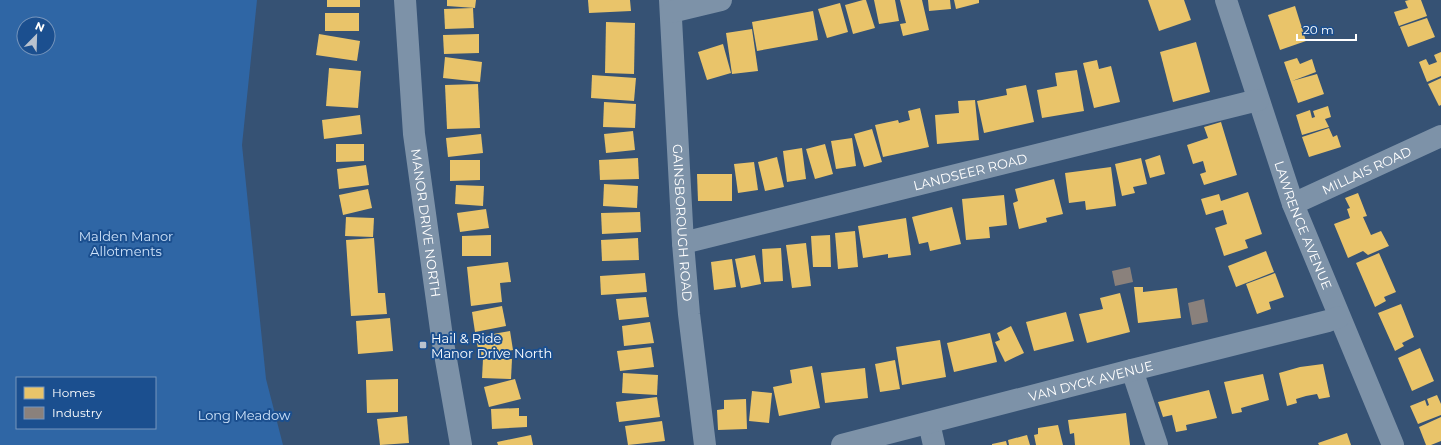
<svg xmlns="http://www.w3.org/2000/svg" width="1441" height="445" viewBox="0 0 1441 445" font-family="Montserrat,sans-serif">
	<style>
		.green { fill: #2f66a5; fill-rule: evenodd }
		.homes { fill: #e9c46a }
		.industry { fill: #8a817c }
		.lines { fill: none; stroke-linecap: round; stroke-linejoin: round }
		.minor { stroke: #7d92a8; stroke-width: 22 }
		.poi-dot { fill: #b9c2ce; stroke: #1b4f8f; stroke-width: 1.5 }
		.labels { text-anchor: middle; stroke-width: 4; stroke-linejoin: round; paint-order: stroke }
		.street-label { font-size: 13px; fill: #fff; stroke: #1b4f8f }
		.park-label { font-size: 13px; fill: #cfe3fa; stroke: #1b4f8f }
		.poi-label { font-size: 13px; fill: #fff; stroke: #1b4f8f; text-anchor: start }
	</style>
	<rect width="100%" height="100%" fill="#365274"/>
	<path class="green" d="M0,0H257L242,145L266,379L283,445H0ZM24,24H48V48H24ZM17,378H155V428H17Z"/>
	<g class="homes">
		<rect x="327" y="0" width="33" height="7"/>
		<polygon points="447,0 476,0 475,8 447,6"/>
		<polygon points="588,0 630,0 631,11 589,13"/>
		<polygon points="863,0 866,0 875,28 853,34 845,5"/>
		<polygon points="874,0 895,0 899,21 879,24"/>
		<polygon points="900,0 922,0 929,30 903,36 900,24 906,23"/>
		<polygon points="928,0 950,0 951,9 929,11"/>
		<polygon points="954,0 979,0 979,3 956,9"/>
		<polygon points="1148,0 1184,0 1191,20 1159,31"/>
		<polygon points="1409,0 1421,0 1427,16 1399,26 1394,12 1408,8 1405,1"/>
		<polygon points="840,3 848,32 827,38 818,9"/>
		<polygon points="1295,6 1306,41 1280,50 1268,15"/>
		<polygon points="473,8 474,28 445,29 444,9"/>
		<polygon points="813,11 818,40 757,51 752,22"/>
		<rect x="325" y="13" width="34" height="18"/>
		<polygon points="1427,18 1435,37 1408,47 1400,27"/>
		<polygon points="606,22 635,23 634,74 605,73"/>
		<polygon points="752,29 758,71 732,74 726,33"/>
		<polygon points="319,34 360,41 357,61 316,55"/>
		<polygon points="479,34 479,53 444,54 443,35"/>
		<polygon points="1196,42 1210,92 1173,102 1160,52"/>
		<polygon points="723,44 731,73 707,80 698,52"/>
		<polygon points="1441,52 1441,76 1427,82 1419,62 1426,59 1429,65 1437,62 1434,55"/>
		<polygon points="445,57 482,62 480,82 443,78"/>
		<polygon points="1297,58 1300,64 1312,59 1316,72 1292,81 1317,74 1324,94 1298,103 1284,62"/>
		<polygon points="1097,60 1099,69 1111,66 1120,102 1094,108 1083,63"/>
		<polygon points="329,68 361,71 358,108 326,106"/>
		<polygon points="1077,70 1084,111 1042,118 1037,90 1057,86 1055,73"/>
		<polygon points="592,75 636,78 634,101 591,98"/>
		<polygon points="1441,78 1441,105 1439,106 1428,84"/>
		<polygon points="478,84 480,128 447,129 445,85"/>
		<polygon points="1026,85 1034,122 984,133 977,101 1007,95 1006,89"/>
		<polygon points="975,100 979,140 937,144 935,115 959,113 958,101"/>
		<polygon points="604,102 636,104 635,128 603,127"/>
		<polygon points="1328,106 1331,117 1325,119 1329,127 1302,135 1296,115 1310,110 1312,118 1315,117 1313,111"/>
		<polygon points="920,108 929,147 883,157 875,125 898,120 899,123 910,120 908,111"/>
		<polygon points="360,115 362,134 324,139 322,120"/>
		<polygon points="1221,122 1237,175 1204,185 1200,174 1206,172 1203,161 1193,164 1187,145 1208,138 1204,127"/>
		<polygon points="1329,128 1333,137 1337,135 1341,147 1309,157 1302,137"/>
		<polygon points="872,129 882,162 864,167 854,134"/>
		<polygon points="633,131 635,150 606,153 604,134"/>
		<polygon points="481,134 483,153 448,157 446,138"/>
		<polygon points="852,138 856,166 836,169 831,141"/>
		<polygon points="336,144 364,144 364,161 336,162"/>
		<polygon points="825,144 833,174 815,179 806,149"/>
		<polygon points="802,148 806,179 787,182 783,151"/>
		<polygon points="1160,155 1165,174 1150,178 1145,160"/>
		<polygon points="777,157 784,187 765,191 758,162"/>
		<polygon points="638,158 639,179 600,180 599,160"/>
		<polygon points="1141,158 1147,184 1133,187 1135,193 1122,196 1115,164"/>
		<polygon points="450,160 480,160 480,180 450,181"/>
		<polygon points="754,162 758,190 738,193 734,164"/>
		<polygon points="366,165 369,185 339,189 337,169"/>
		<polygon points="1111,167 1116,206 1086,210 1085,201 1069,203 1065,173"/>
		<polygon points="697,174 732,174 732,201 698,201"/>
		<polygon points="1054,179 1063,214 1046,218 1047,222 1019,229 1013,203 1018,201 1015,189"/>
		<polygon points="604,184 638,186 637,208 603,206"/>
		<polygon points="456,185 484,186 483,206 455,204"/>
		<polygon points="368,189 372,208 343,215 339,195"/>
		<polygon points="1248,192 1262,234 1245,240 1248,248 1224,256 1215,228 1227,224 1223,210 1206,215 1201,199 1219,194 1221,201"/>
		<polygon points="1358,193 1367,216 1363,217 1371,235 1381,231 1389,246 1368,255 1363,251 1348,258 1334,224 1350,218 1347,209 1350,208 1345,198"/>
		<polygon points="1004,195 1007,225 989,227 990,238 966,240 962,199"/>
		<polygon points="952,207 961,244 930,251 928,242 919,244 912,217"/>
		<polygon points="486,209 489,228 460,232 457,213"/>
		<polygon points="640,212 641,232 602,234 601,213"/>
		<polygon points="346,217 374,218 373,237 345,236"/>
		<polygon points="906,218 911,255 888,258 888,254 863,258 858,226"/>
		<polygon points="855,231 858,267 838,269 835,233"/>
		<polygon points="491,235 491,256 462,256 462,236"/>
		<polygon points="830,235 831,267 813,267 811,236"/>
		<polygon points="374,238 378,293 385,293 387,314 351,316 346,240"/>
		<polygon points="638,238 639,260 602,261 601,240"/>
		<polygon points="806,243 811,286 792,288 786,245"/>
		<polygon points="781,248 783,281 764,282 762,249"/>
		<polygon points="1266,251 1274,272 1236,287 1228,266"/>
		<polygon points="1379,253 1396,292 1384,297 1386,301 1375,307 1356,263"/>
		<polygon points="755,255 761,284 741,288 735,259"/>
		<polygon points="732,259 736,287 714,290 711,262"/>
		<polygon points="508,262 511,282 500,283 502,302 471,306 467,267"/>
		<polygon points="645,273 647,292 601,295 600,276"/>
		<polygon points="1275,273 1284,297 1269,302 1271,309 1257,314 1246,284"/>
		<polygon points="1134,287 1143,287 1143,292 1177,288 1181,318 1138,323"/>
		<polygon points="1120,293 1130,332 1087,343 1079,314 1103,309 1100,298"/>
		<polygon points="646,297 649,317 619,320 616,299"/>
		<polygon points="1401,304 1414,337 1402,343 1404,346 1395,351 1378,313"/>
		<polygon points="502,306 506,326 475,332 472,312"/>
		<polygon points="1066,312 1074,341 1034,351 1026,322"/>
		<polygon points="390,318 393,351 358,354 356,321"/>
		<polygon points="650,322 654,343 624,346 622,326"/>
		<polygon points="1011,326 1024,353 1005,362 995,342 1000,340 997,333"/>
		<polygon points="510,331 513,350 479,356 476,337"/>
		<polygon points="990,333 997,362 954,372 947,343"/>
		<polygon points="940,340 946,377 902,385 896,347"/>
		<polygon points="651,347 654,367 620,371 617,351"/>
		<polygon points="1420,348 1434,381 1412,391 1398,358"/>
		<polygon points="483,359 512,359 511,379 482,378"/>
		<polygon points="895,360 900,389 880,392 875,364"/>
		<polygon points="1323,364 1330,397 1319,399 1317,394 1306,396 1296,399 1297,403 1287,406 1279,373 1300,367"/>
		<polygon points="812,366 820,408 779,416 773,387 792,383 790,370"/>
		<polygon points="865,368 868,398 825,403 821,373"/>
		<polygon points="623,373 658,375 657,395 622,393"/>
		<polygon points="1263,374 1269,400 1241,408 1242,412 1232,414 1224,382"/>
		<polygon points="398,379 398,412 367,413 366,380"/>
		<polygon points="515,379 521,399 489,407 484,387"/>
		<polygon points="1209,390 1217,418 1186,425 1187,430 1176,432 1172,415 1163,417 1158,402"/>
		<polygon points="752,391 772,393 769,423 749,421"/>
		<polygon points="1437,395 1441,404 1441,415 1418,424 1410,406 1425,400 1427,406 1429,405 1427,399"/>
		<polygon points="657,397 660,417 619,422 616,402"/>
		<polygon points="746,399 747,429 718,430 717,410 724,409 724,400"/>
		<polygon points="519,408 519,416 527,416 527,427 492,429 491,409"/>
		<polygon points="1126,413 1130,445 1075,445 1074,433 1070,434 1068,420"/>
		<polygon points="407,416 409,443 380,445 377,419"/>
		<polygon points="1441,417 1441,441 1431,445 1426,445 1419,427"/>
		<polygon points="662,421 665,441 628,445 625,426"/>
		<polygon points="1058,425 1063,445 1036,445 1034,435 1038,434 1038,428"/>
		<polygon points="1347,433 1351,445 1319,445 1318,443"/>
		<polygon points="531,435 533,445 498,445 497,442"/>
		<polygon points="1027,435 1030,445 1009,445 1008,440"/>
		<polygon points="1006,441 1007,445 992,445 992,444"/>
	</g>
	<g class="industry">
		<polygon points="1130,267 1133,282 1115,286 1112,271"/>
		<polygon points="1204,299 1208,322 1192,325 1188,303"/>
	</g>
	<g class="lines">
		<g class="minor">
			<path id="s1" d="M405,0L414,134L442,337L461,445"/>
			<path id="s2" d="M670,0L683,243L689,314L705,445"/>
			<path id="s3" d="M1226,0L1293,204L1393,445"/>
			<polyline points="671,12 721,0"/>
			<path id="s4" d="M1293,204L1441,136"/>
			<path id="s5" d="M683,243L1258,100"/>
			<polyline points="1132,370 1157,445"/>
			<polyline points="929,423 934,445"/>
			<path id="s6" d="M842,445L1132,370L1328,321L1339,317"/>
		</g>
	</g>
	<rect class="poi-dot" x="419" y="341" width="8" height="8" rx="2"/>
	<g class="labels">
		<g class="street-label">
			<text dy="5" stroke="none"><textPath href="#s4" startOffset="81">MILLAIS ROAD</textPath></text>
			<text dy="5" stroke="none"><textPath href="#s5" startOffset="296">LANDSEER ROAD</textPath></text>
			<text dy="5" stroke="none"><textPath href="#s1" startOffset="224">MANOR DRIVE NORTH</textPath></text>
			<text dy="5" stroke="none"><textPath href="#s2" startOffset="223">GAINSBOROUGH ROAD</textPath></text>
			<text dy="5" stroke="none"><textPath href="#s3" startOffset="238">LAWRENCE AVENUE</textPath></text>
			<text dy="5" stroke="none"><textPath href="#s6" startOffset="257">VAN DYCK AVENUE</textPath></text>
		</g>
		<g class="park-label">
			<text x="126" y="241">Malden Manor<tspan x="126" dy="15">Allotments</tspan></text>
			<text x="244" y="420">Long Meadow</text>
		</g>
		<g class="poi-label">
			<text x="431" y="343">Hail &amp; Ride<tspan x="431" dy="15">Manor Drive North</tspan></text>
		</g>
	</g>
	<rect x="16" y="377" width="140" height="52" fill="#1b4f8f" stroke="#7695bc"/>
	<rect x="24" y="387" width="20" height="12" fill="#e9c46a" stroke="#7695bc"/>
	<text x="52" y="397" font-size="12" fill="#ffffff">Homes</text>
	<rect x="24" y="407" width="20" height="12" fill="#8a817c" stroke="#7695bc"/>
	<text x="52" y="417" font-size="12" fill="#ffffff">Industry</text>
	<g transform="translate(36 36) rotate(23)"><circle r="19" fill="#1b4f8f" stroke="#7695bc"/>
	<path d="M0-3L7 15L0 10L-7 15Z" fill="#b9c2ce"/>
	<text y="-6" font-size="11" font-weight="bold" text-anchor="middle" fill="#ffffff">N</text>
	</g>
	<path d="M1297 34v6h59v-6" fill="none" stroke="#ffffff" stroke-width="2"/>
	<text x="1303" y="34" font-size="12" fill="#ffffff" stroke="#1b4f8f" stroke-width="3" paint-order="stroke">20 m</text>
</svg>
